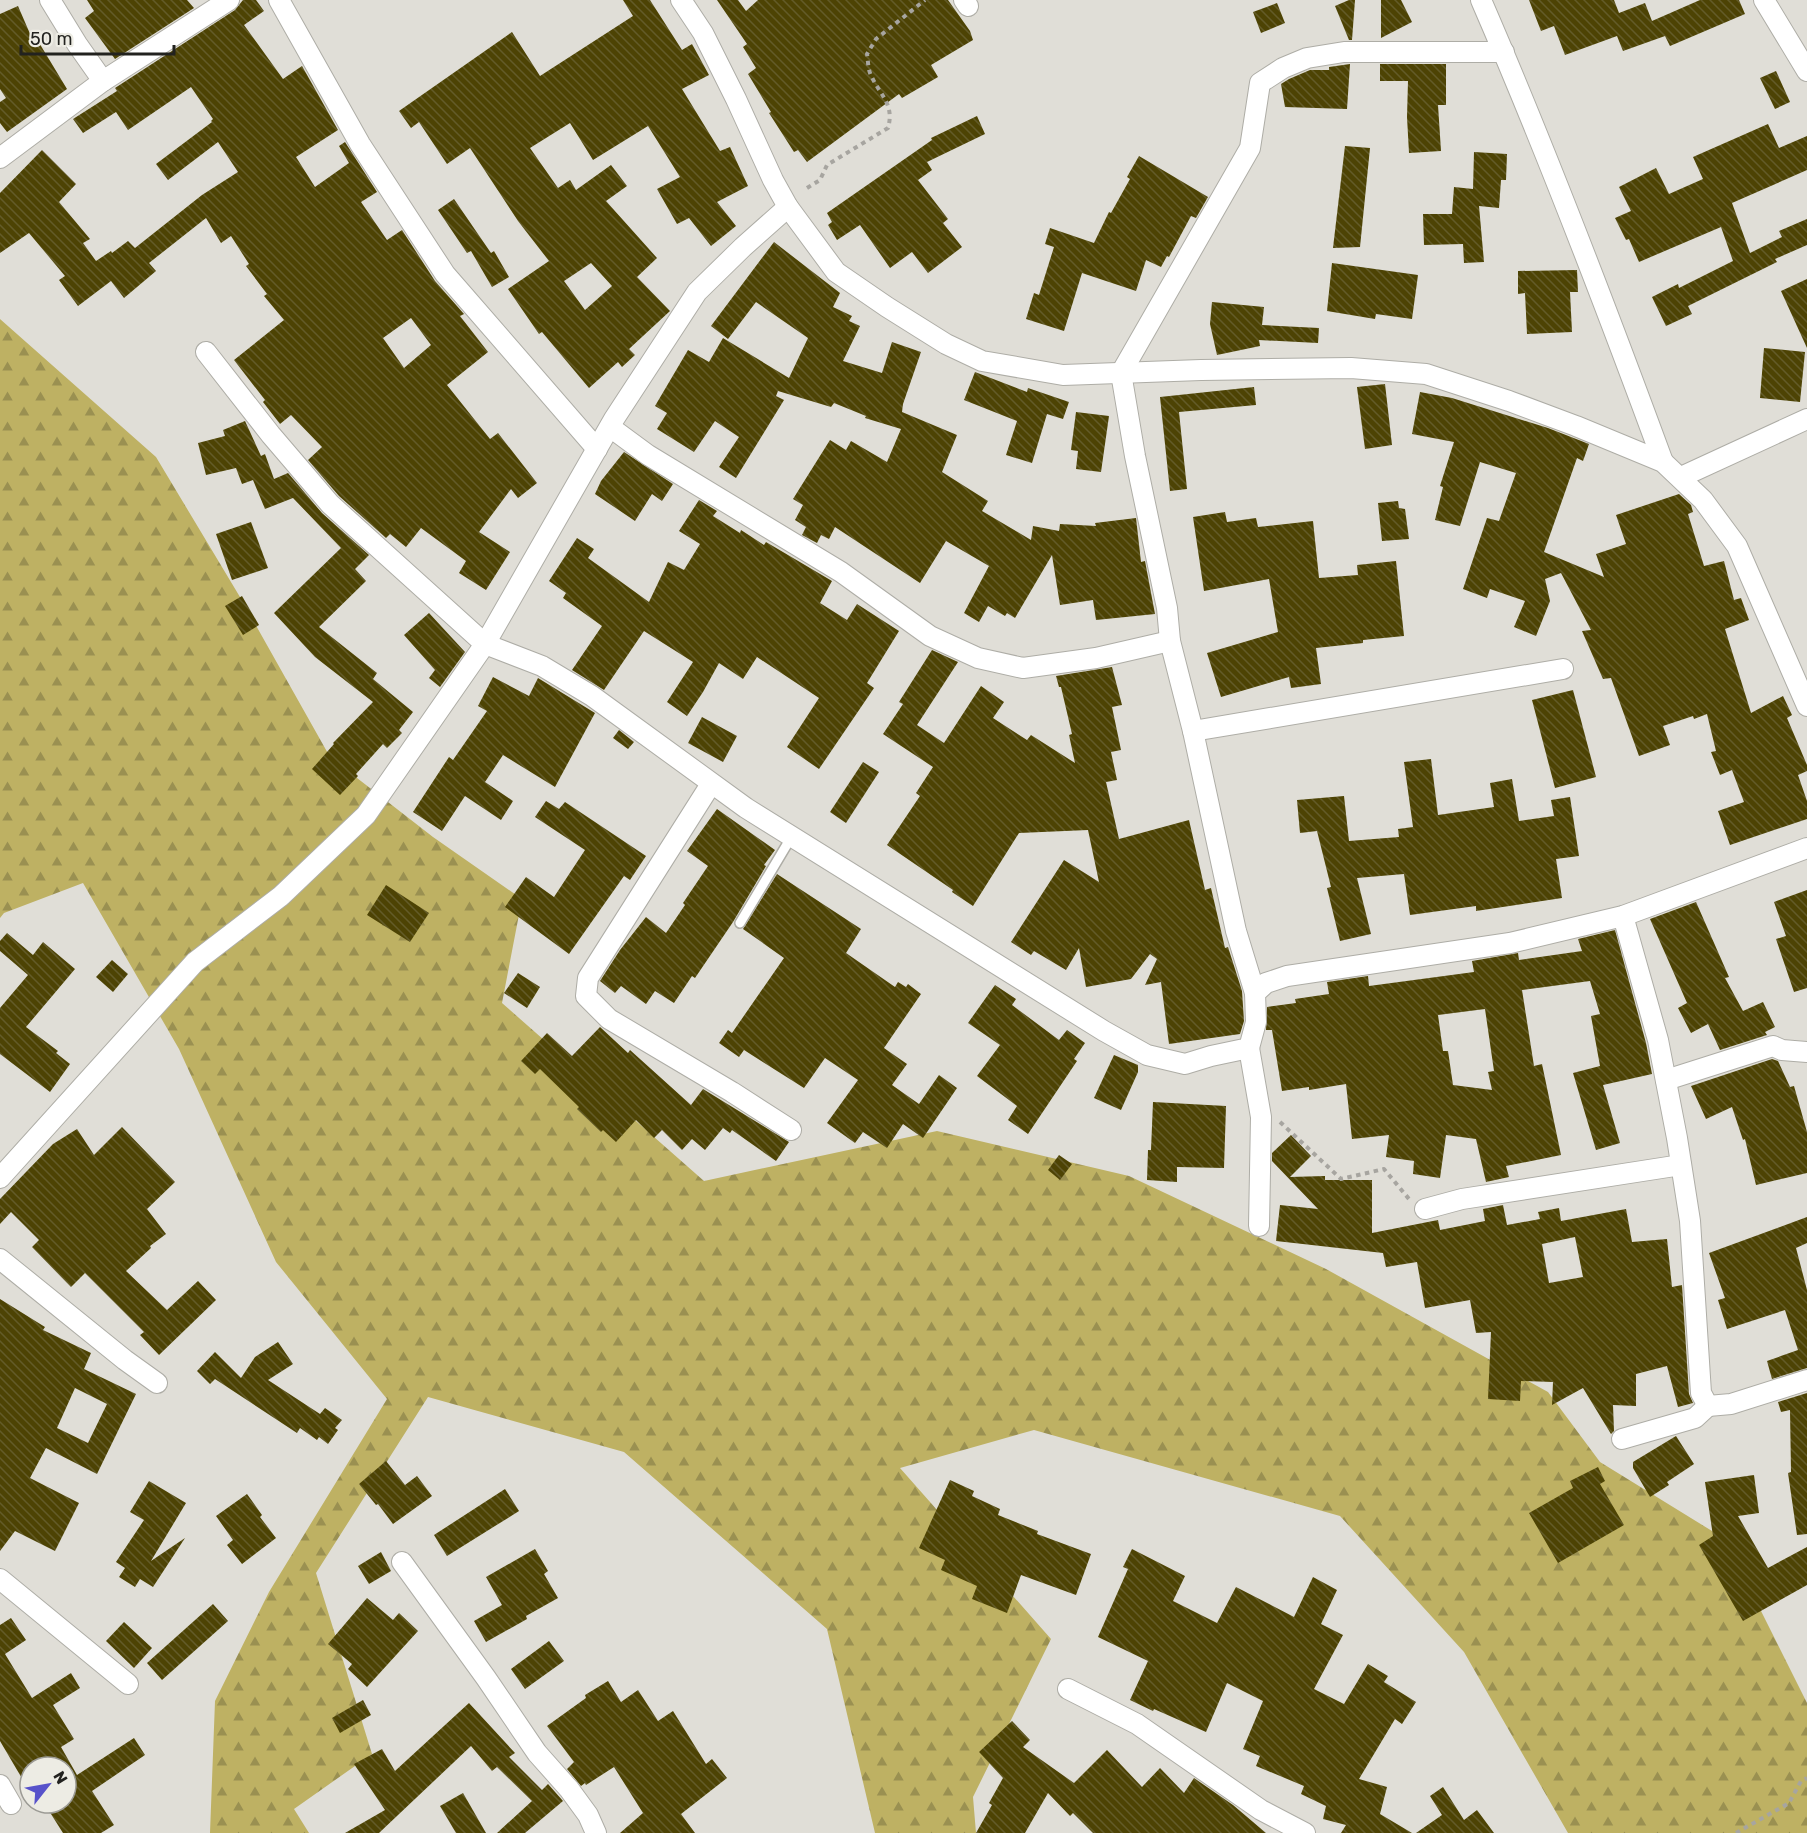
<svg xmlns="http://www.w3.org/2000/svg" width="1807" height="1833" viewBox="0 0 1807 1833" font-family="Rubik,sans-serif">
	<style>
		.forest { fill: url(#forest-firs) }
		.building { fill: url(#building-back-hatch); fill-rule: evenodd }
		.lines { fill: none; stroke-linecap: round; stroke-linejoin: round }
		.service-casing { stroke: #aeada6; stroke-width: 12 }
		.minor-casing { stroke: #aeada6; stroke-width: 22 }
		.path { stroke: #a7a5a0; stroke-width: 4; stroke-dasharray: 4.5 4.5; stroke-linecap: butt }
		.service { stroke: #fff; stroke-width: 9 }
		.minor { stroke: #fff; stroke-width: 20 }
	</style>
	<defs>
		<pattern id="forest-firs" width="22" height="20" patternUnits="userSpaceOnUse" patternTransform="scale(1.5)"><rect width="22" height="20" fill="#beb163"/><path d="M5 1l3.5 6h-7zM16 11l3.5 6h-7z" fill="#9a9051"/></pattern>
		<pattern id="building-back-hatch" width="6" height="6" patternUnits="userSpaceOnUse" patternTransform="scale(1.5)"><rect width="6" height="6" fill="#4d4304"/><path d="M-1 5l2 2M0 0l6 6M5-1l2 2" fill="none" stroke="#635b29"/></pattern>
	</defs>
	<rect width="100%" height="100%" fill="#e0ded7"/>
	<polygon class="forest" points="0,319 156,457 240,597 330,757 433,837 522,899 502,1003 704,1181 937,1131 1129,1176 1326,1269 1548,1392 1600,1462 1725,1539 1807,1703 1807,1833 1568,1833 1464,1652 1340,1516 1034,1430 900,1468 1051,1639 973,1797 976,1833 875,1833 827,1629 624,1452 428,1397 316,1573 372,1754 294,1809 309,1833 210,1833 215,1701 269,1592 387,1399 276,1262 179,1049 83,883 4,913 0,918"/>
	<g class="building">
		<polygon points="87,0 187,0 194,8 115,59 85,18 94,11"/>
		<path d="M243,0H256L264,11L244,25L283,79L302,66L338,130L296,157L315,187L349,163L339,146L345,142L377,192L361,202L387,240L402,230L435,281L464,314L460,316L488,352L447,385L490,439L498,433L537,483L518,498L511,489L479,532L510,552L486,590L459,573L466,561L421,528L406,547L390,534L386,538L339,496L308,460L322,447L291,415L280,424L263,402L265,400L234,360L284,320L264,296L267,294L246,266L249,264L231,236L221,243L206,218L149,263L156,271L124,298L111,281L78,306L59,280L65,276L29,233L0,253V193L42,150L76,184L59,202L90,239L83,243L96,261L111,251L112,253L128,241L135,248L202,195L238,172L218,142L168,180L156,164L212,122L211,121L213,119L191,87L128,130L116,112L83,133L73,119L117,91L115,88L235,10ZM411,318L431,345L404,368L383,338Z"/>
		<path d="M623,0H650L682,50L692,44L709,75L682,89L720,151L730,147L748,186L717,202L736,226L711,246L689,218L677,224L657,189L680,177L648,126L593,160L570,123L530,148L558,188L570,180L576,190L611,165L627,186L606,201L657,258L637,277L670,311L629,349L635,355L622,367L618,362L589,388L542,332L539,334L508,289L549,261L518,221L470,148L447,164L419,122L411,128L399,111L512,32L540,76L633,16ZM591,263L612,286L585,310L564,281Z"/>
		<polygon points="717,0 738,0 746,11 758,0 948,0 970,31 973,40 931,65 938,77 902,98 899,94 807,162 798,150 794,152 769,113 771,112 748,74 756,68 743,47 747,44"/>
		<polygon points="1349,0 1355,0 1352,40 1349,40 1335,6"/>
		<polygon points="1381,0 1401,0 1412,22 1381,38"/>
		<polygon points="1529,0 1614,0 1619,13 1645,3 1652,21 1700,0 1739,0 1745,14 1670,46 1665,36 1623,51 1617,36 1565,55 1554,26 1541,31"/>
		<polygon points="1277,3 1285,23 1261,33 1253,12"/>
		<polygon points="18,6 34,43 38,41 67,89 7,132 0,123 0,102 6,98 0,89 0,14"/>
		<polygon points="1350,64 1347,109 1285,107 1281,84 1289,79 1310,70 1329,70 1329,67"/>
		<polygon points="1380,64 1446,64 1446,105 1438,105 1441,151 1409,153 1407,117 1408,81 1380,81"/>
		<polygon points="1776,71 1790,102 1775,109 1760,78"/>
		<polygon points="977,116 985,134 927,162 932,170 918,180 948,219 943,223 962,247 928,273 912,252 890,268 860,225 837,240 828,225 832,222 827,213 932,140 931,138"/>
		<polygon points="1768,124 1779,148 1807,136 1807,170 1732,203 1750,253 1782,237 1779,231 1807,219 1807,245 1775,259 1777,262 1688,306 1692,314 1666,326 1652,297 1678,284 1679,288 1733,261 1721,227 1639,262 1629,239 1626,240 1615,218 1631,211 1619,187 1656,168 1669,194 1703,179 1693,157"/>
		<polygon points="1345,146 1370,148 1360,247 1333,248"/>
		<polygon points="1474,152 1507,154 1506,180 1501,180 1499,208 1479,206 1484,262 1464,263 1463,244 1424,245 1423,214 1452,214 1454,187 1473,189"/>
		<polygon points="1139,156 1208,197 1196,218 1191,216 1169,257 1167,256 1161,267 1146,260 1136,291 1082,273 1064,331 1026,319 1034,293 1039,295 1054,247 1045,244 1050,228 1094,243 1109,212 1111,213 1130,179 1127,177"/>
		<polygon points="454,199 491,253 494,251 509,277 492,287 471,251 467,253 438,210"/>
		<polygon points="774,242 840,293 833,307 852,316 849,321 860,326 843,361 882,373 892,342 921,352 903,404 902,412 957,435 942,472 988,501 982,511 1031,540 1033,526 1059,531 1060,524 1096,526 1095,523 1136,518 1141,562 1145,561 1155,614 1096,620 1093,600 1060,605 1052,555 1015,618 1007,613 1005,616 988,606 979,622 964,613 989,566 946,541 920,583 835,527 829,539 821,535 817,543 802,535 806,527 795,520 803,505 793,499 830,440 846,450 851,441 887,462 901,429 865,418 866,416 834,403 831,407 778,391 776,396 784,400 736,478 719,467 739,437 715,421 694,452 657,429 667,413 655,406 688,350 709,362 723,338 789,378 808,338 756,302 728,339 711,326"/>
		<polygon points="1332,263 1418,275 1412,319 1376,314 1375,319 1327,311"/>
		<polygon points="1577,270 1578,292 1570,292 1572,332 1527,334 1525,293 1518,294 1518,271"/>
		<polygon points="1807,279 1807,348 1781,291"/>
		<polygon points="1212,302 1264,307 1262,325 1319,328 1318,343 1259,340 1260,346 1217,355 1210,324"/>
		<polygon points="1764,348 1805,352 1800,402 1760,398"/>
		<polygon points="975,372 1027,392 1028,388 1069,402 1063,419 1047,414 1032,463 1006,455 1017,421 964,400"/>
		<polygon points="1385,384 1392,445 1365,449 1357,387"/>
		<polygon points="1254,387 1256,405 1179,412 1187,489 1170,491 1160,397"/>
		<polygon points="1420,392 1452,398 1548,428 1589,444 1583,461 1577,458 1544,552 1604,577 1596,554 1626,544 1616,515 1679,494 1691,505 1693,512 1688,514 1704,566 1724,561 1734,600 1741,598 1749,620 1725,629 1751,713 1783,696 1792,715 1787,718 1807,765 1807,771 1798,775 1807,801 1807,819 1730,845 1718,811 1744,802 1732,770 1720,775 1711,752 1716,751 1707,714 1694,719 1693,716 1663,726 1670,745 1639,756 1611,678 1603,679 1582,631 1591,630 1561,573 1545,579 1550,601 1536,636 1514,627 1525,601 1490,589 1487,598 1463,589 1487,518 1499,521 1516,473 1480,462 1460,526 1435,520 1443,487 1440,486 1454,442 1412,434"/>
		<polygon points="1076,412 1109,416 1101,472 1076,469 1078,451 1071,450"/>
		<polygon points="245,421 261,456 265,454 274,479 288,473 322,513 369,555 355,569 366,581 319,627 377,673 373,679 413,712 399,730 402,733 387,748 383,744 356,774 358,776 340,795 312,769 334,744 333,743 373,702 315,657 274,613 341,548 293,498 265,509 253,480 242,484 236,468 206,475 198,443 225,436 223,430"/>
		<polygon points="624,452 673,484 662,501 652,494 635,521 595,494 601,481"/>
		<polygon points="699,500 717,511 713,516 740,533 741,530 764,545 766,542 832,581 820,603 847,620 857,604 899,631 867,683 874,688 819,769 787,747 819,698 757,657 743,679 719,663 703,692 687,716 667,702 693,662 644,631 604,690 572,670 602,626 563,598 566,593 549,581 577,538 594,549 588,558 649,602 668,562 684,570 700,544 679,531"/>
		<polygon points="1398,501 1399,508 1405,509 1409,539 1382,541 1378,503"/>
		<polygon points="1225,512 1227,522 1256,518 1258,527 1313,521 1319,578 1358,575 1357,565 1396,561 1404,636 1363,640 1363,643 1316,648 1321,684 1291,688 1289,677 1221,697 1207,653 1278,632 1269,579 1204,591 1193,517"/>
		<polygon points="251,522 268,568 232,580 216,534"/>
		<polygon points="242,596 259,625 243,635 225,606"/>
		<polygon points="429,613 465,652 440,687 429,678 435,670 404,635"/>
		<polygon points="932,650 958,662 917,725 944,743 981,686 1004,702 993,718 1027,740 1031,735 1075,763 1069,735 1072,734 1061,687 1059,687 1056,676 1112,667 1122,705 1112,707 1121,750 1111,752 1117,780 1106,782 1119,839 1189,820 1205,890 1211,888 1225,948 1228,947 1242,991 1244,1021 1240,1034 1169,1044 1161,982 1145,985 1157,959 1150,954 1131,979 1086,987 1079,948 1066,970 1034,951 1031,955 1011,942 1064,860 1099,882 1088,830 1019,833 973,906 952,892 953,890 887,845 920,796 916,793 933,767 883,734 903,704 899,702"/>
		<polygon points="493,677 529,696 538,678 595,713 555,787 503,755 485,782 513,801 501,820 465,796 442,831 413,812 449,757 453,760 487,711 478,706"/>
		<polygon points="1573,690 1596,777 1555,788 1532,700"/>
		<polygon points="702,717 737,736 723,762 688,743"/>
		<polygon points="619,730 634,742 628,749 613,738"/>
		<polygon points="1431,759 1438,815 1494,807 1490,783 1512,779 1519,821 1554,816 1551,800 1570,797 1579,856 1556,859 1562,898 1476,911 1476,906 1410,915 1404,874 1357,878 1371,934 1340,941 1327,888 1331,887 1317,831 1300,833 1297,800 1344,796 1349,841 1399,837 1398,829 1413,827 1404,762"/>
		<polygon points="863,762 879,772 846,823 830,812"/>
		<polygon points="546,801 559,809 565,802 646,856 630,880 624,876 569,954 505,907 526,877 554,897 585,850 535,817"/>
		<polygon points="717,809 775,850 764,865 766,866 733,922 695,978 692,976 674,1003 655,991 646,1004 621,986 615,993 600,981 620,950 646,917 666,933 685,905 683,903 708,866 687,851"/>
		<polygon points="777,874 861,929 846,953 895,987 898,982 906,987 908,984 921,994 884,1048 907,1064 892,1085 919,1104 939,1075 957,1088 923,1138 903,1124 887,1148 863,1132 855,1143 827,1123 858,1080 825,1058 804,1088 744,1050 739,1057 719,1043 728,1030 732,1033 784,958 743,929"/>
		<polygon points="386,885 429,913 410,942 367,915"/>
		<polygon points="1807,890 1807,988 1794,992 1776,939 1786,936 1774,902"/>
		<polygon points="1696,902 1729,977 1725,978 1743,1011 1763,1002 1775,1027 1765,1032 1767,1035 1720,1050 1708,1024 1691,1033 1678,1008 1687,1003 1650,919"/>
		<path d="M1615,930L1646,1043L1652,1074L1603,1085L1620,1143L1596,1150L1573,1073L1600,1066L1591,1016L1600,1014L1590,981L1522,990L1534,1066L1542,1064L1561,1155L1506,1166L1509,1177L1486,1182L1476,1139L1446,1135L1440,1178L1413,1174L1414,1161L1386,1157L1389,1135L1352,1139L1346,1084L1309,1090V1087L1282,1091L1272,1030H1266L1267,1007L1296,1003L1295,999L1329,994L1327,982L1368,976L1369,986L1474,972L1472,961L1518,953L1519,960L1582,951L1578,939ZM1485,1009L1494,1071L1488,1072L1492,1090L1453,1085L1448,1051H1443L1438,1015Z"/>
		<polygon points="7,933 33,955 43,942 75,969 26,1027 58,1051 56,1053 70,1064 50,1092 0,1054 0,1008 28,975 0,951 0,941"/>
		<polygon points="112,960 128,974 113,992 96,977"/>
		<polygon points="518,973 540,987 527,1008 504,993"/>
		<polygon points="995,985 1016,999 1012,1005 1059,1040 1067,1030 1085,1043 1074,1059 1077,1061 1028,1134 1008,1120 1017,1106 977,1076 1000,1045 968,1023"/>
		<polygon points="600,1027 628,1053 630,1050 691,1105 703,1089 789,1142 776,1161 732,1130 730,1133 723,1128 705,1150 692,1139 682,1150 662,1130 654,1138 636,1120 616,1142 603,1130 601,1132 577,1109 579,1107 540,1069 535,1074 521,1061 547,1033 572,1056"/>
		<polygon points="1114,1055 1138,1065 1138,1072 1121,1110 1094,1098"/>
		<polygon points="1772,1059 1778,1061 1790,1087 1794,1086 1807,1132 1807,1173 1756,1185 1745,1139 1743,1140 1732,1107 1706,1119 1691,1086"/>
		<polygon points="1153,1102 1226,1106 1224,1168 1177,1167 1177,1182 1147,1180 1148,1150 1151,1150"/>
		<polygon points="122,1127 175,1182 147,1209 166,1234 150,1246 151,1248 126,1271 167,1310 198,1281 216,1300 159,1355 140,1335 144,1332 85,1273 71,1287 32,1247 39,1240 11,1212 0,1224 0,1199 53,1144 77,1129 94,1155"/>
		<path d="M1291,1135L1311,1156L1290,1177L1325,1176V1180H1372V1233L1438,1220L1440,1230L1485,1221L1483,1209L1503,1205L1507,1225L1540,1219L1538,1212L1559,1208L1561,1221L1626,1209L1632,1242L1667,1239L1672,1287L1682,1285L1689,1394L1693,1403L1678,1407L1667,1366L1636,1374V1406L1613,1405L1614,1431L1611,1434L1583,1388L1552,1405L1553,1382L1521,1381L1520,1401L1488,1399L1491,1332L1476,1333L1470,1300L1425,1308L1417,1262L1386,1267L1383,1253L1276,1241L1280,1205L1318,1209L1272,1161V1153ZM1575,1237L1583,1277L1549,1283L1542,1244Z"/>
		<polygon points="1059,1155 1072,1164 1060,1180 1048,1170"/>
		<polygon points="1807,1217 1807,1243 1796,1248 1807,1290 1807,1368 1772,1379 1767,1361 1798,1350 1785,1310 1727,1329 1718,1300 1725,1298 1709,1253"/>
		<path d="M0,1299L45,1327L43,1330L91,1353L84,1369L136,1394L97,1474L46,1448L30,1478L79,1503L55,1551L15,1531L0,1551ZM75,1388L107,1404L88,1443L57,1428Z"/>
		<polygon points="278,1342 293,1364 268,1380 320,1414 325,1408 342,1420 335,1428 338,1430 328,1444 319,1437 317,1440 300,1428 297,1433 215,1379 210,1384 197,1371 215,1352 241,1378 255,1357"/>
		<polygon points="1807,1393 1807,1534 1797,1535 1788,1473 1791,1472 1790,1410 1781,1412 1778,1402"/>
		<polygon points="1676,1436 1694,1464 1667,1482 1669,1485 1650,1497 1633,1468 1633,1462"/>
		<polygon points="386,1461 405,1485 417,1476 432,1496 393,1524 378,1504 376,1505 359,1484"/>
		<polygon points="1598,1467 1605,1481 1600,1484 1624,1525 1558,1563 1529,1513 1573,1488 1570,1481"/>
		<polygon points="1754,1475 1759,1513 1738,1516 1768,1568 1807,1547 1807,1585 1743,1621 1699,1545 1713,1536 1705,1482"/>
		<polygon points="950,1480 974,1491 972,1496 1000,1509 998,1515 1038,1531 1037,1534 1091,1554 1076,1595 1021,1575 1007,1613 972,1599 977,1586 941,1570 945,1560 919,1548"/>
		<polygon points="149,1481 186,1503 151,1561 185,1538 153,1587 140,1579 135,1587 119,1577 125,1568 116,1562 144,1520 130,1512"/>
		<polygon points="505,1489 519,1511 447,1556 434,1535"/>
		<polygon points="247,1494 262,1515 260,1517 276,1538 242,1564 227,1545 233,1540 216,1516"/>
		<polygon points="535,1549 548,1571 544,1574 558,1598 526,1616 527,1619 486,1642 474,1621 502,1605 486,1577"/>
		<polygon points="1132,1549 1185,1576 1173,1601 1217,1623 1236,1587 1294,1617 1313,1577 1337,1590 1321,1624 1343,1635 1314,1689 1344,1704 1368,1664 1388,1676 1384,1682 1416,1702 1402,1724 1395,1719 1359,1779 1387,1787 1380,1814 1412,1833 1341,1833 1346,1825 1323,1819 1326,1806 1301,1794 1304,1786 1256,1766 1260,1756 1243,1749 1263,1701 1227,1683 1206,1732 1154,1709 1153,1711 1130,1700 1148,1661 1098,1637 1128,1569 1123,1567"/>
		<polygon points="381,1552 391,1571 369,1584 358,1566"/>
		<polygon points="367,1598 393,1620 399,1613 418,1631 367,1687 348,1669 352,1664 328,1644"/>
		<polygon points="213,1604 228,1621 162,1680 147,1663"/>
		<polygon points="11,1618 26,1640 5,1654 32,1698 71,1673 80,1688 53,1705 74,1739 61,1747 77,1775 134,1738 145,1755 92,1791 114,1825 101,1833 63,1833 44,1803 66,1803 66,1767 30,1767 30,1792 0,1741 0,1625"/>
		<polygon points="124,1622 152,1648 134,1668 106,1641"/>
		<polygon points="549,1641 564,1661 525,1689 511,1669"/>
		<polygon points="608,1681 621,1702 638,1690 658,1721 673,1711 706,1764 712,1759 727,1778 681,1814 695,1833 620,1833 643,1813 614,1767 586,1785 585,1783 581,1786 567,1769 574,1762 547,1726 586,1698 585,1695"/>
		<polygon points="363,1700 371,1715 340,1733 332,1718"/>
		<polygon points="469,1703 515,1753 509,1757 542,1790 548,1784 563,1801 525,1833 497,1833 532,1801 497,1767 492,1771 471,1746 379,1833 345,1833 385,1810 354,1764 382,1749 395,1771"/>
		<polygon points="1012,1721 1030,1740 1023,1747 1074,1783 1107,1750 1142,1787 1160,1768 1184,1793 1194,1778 1233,1805 1266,1833 1093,1833 1073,1813 1070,1816 1048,1793 1025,1833 976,1833 992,1805 989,1803 1003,1778 979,1752"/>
		<polygon points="1443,1787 1464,1820 1477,1810 1494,1833 1416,1833 1442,1815 1430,1796"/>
		<polygon points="463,1793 486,1833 456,1833 440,1806"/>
	</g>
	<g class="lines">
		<g class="service-casing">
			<polyline id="service" points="740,923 792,836"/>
		</g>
		<g class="minor-casing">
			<g id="minor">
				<polyline points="50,0 77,44 103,81"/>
				<polyline points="279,0 360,144 445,274 597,449"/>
				<polyline points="681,0 703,33 736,99 773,180 788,207 836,272 887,307 946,344 982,361 1063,375 1201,370 1351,368 1426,374 1509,401 1576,426 1663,462 1703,500 1737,546 1807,706"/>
				<polyline points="964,0 968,6"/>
				<path d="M1481,0C1547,152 1606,307 1663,462"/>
				<polyline points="1764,0 1807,71"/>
				<polyline points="0,158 103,81 229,0"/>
				<polyline points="206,352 271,435 330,504 485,644 542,666 592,696 746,808 1104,1031 1147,1055 1185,1064 1211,1056 1249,1048 1256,1022 1255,993 1266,983 1287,976 1510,943 1623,916 1807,848"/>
				<polyline points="610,427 648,455 841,572 930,636 978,658 1023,668 1096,658 1170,641"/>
				<polyline points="1681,477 1807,419"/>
				<polyline points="1193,731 1563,669"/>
				<polyline points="711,784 588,978 586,996 609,1019 732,1092 791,1130"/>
				<polyline points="1623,916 1658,1040 1677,1138 1690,1221 1701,1393 1708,1406 1731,1404 1807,1380"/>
				<polyline points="1255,993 1236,931 1193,731 1170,641 1167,608 1135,456 1121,373 1250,148 1260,83 1283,68 1307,58 1344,52 1504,52"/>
				<polyline points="1249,1048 1261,1117 1259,1226"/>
				<polyline points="1666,1080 1773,1046 1782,1050 1807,1052"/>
				<polyline points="0,1178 195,962 281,896 366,815 485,644 614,419 697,292 743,247 788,207"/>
				<polyline points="1425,1209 1462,1199 1681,1165"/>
				<polyline points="0,1259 125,1360 157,1383"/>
				<polyline points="1622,1439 1695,1418 1708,1406"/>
				<polyline points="402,1562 486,1678 537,1753 569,1789 588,1815 596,1833"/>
				<polyline points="0,1579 128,1684"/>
				<polyline points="1068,1689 1137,1724 1261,1810 1305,1833"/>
				<polyline points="0,1785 11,1804"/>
			</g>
		</g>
		<g class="path">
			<path d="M807,188L820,180L827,165L888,128C895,103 879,95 870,73C868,68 868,60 867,54L876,39L925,0"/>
			<polyline points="1280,1122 1341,1179 1384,1169 1409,1199"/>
			<polyline points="1736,1833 1789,1803 1801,1781 1807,1778"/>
		</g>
		<use href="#service" class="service"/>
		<use href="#minor" class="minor"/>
	</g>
	<g transform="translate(48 1785) rotate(59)"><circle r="28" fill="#edece4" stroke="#9c9b95" stroke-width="1.5"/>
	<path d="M0-4.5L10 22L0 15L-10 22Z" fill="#5752ca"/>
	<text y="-9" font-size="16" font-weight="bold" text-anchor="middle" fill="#22221f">N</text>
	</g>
	<path d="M21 45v9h153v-9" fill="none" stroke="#22221f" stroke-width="3"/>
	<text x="30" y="45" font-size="18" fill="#22221f" stroke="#edece4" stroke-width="4.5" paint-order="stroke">50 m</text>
</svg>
